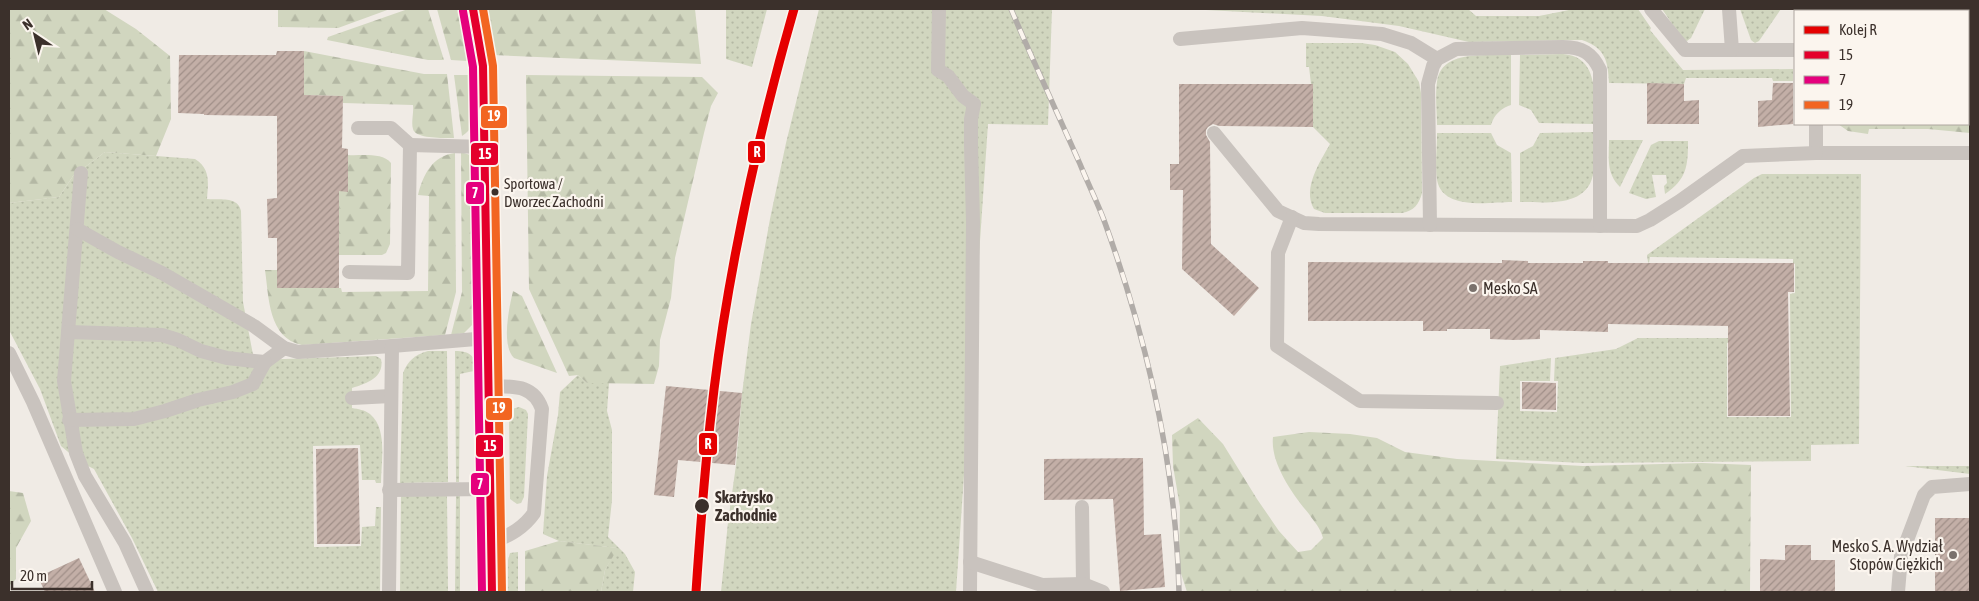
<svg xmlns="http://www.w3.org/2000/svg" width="1979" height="601" viewBox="0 0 1979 601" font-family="'Asap Condensed',sans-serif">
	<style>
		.grass { fill: url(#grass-dots) }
		.forest { fill: url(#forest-firs) }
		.building { fill: url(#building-hatch) }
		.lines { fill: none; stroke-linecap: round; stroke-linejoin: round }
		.service { stroke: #c9c3be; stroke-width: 14 }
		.minor { stroke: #c9c3be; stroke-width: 28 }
		.rail-casing { stroke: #b1aca8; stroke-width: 5.5 }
		.rail { stroke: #fbf5ee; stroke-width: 4; stroke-dasharray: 11; stroke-linecap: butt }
		.bus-1-casing { stroke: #fbf5ee; stroke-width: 11 }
		.bus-2-casing { stroke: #fbf5ee; stroke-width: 11 }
		.bus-3-casing { stroke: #fbf5ee; stroke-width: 11 }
		.bus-1 { stroke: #e4002b; stroke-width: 8 }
		.bus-2 { stroke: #e5007d; stroke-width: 8 }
		.bus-3 { stroke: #f26522; stroke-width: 8 }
		.rail-1-casing { stroke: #fbf5ee; stroke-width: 12 }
		.rail-1 { stroke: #e50000; stroke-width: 9 }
		.bus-dot { fill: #3b302b; stroke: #fbf5ee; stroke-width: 2 }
		.poi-dot { fill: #7a716c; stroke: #fbf5ee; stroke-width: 2 }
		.labels { text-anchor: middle; stroke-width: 4.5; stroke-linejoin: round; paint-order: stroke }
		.bus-label { font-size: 15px; fill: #3b302b; stroke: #fbf5ee; text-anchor: start }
		.poi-label { font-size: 16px; fill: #3b302b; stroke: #fbf5ee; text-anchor: start }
		.stop-label { font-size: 16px; font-weight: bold; fill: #3b302b; stroke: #fbf5ee; text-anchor: start }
		.line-badge { stroke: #fbf5ee; stroke-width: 2 }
		.badge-label { font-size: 14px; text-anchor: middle; font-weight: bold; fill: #fff }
	</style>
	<defs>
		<pattern id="grass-dots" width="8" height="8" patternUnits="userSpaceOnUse" patternTransform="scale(1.25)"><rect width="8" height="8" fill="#d1d6bf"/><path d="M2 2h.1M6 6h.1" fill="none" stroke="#b4b8a4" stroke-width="1.8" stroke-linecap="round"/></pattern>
		<pattern id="forest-firs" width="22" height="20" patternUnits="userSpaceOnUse" patternTransform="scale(1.25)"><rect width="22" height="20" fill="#d1d6bf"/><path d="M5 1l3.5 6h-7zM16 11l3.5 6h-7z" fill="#b4b8a4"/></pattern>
		<pattern id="building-hatch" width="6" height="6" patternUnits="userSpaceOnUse" patternTransform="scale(1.25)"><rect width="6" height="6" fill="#c3afa7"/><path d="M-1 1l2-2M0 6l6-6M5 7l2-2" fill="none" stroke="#a08f88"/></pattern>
	</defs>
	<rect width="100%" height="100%" fill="#f0ebe5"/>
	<g class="grass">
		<polygon points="726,9 767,9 752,67 726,59"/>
		<polygon points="819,9 1052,9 1048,125 988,124 956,592 721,592 728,522 736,465 742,394 751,324 770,219 786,143"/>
		<path d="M1187,9H1468L1476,16H1539L1574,9H1638L1651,28L1650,30L1683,70L1793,69V81H1773L1772,78H1686L1684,84L1609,83C1608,60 1605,48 1582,40L1469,42L1399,26L1322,16Z"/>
		<polygon points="1662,9 1705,9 1691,38 1687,41 1683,40"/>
		<polygon points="1740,9 1781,9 1759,41 1755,43 1751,40"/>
		<path d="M1306,43H1361L1375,45L1395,52L1408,64L1419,82L1421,93L1422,193C1419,204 1414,211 1402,213H1325L1314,209C1302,188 1320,162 1330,144L1313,127V84H1311L1309,67H1306Z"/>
		<path d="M1563,54C1600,57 1594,97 1594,124L1539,123L1531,110L1519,105L1520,55Z"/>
		<path d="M1511,55V105C1501,108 1494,115 1491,125H1437C1437,111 1435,96 1437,82C1441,49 1487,56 1511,55Z"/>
		<path d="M1594,132C1594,146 1596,162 1593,175C1586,208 1545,202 1520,202V153L1533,146L1540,133Z"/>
		<path d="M1437,133H1491L1497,145L1511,153L1512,202C1489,202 1443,211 1437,180C1435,165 1437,148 1437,133Z"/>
		<path d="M1609,140H1643L1620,187C1606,173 1609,158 1609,140Z"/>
		<path d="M1659,141H1688C1688,166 1687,179 1665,194L1664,186L1667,183L1666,175H1652L1656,197L1646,199L1629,193L1651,145Z"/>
		<path d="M105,152L195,159C211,169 208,183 207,199C220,200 238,196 241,211L243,302L254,360L376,356L381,359C385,378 365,384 352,388V408C358,409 365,410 370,414C388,429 381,462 381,483H376L375,480H362L360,445L313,446L314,547L361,546L362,527L375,526L376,507H381L380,592H158L132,538L94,469L80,462L61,446L40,389L9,330V203L59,197L73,176Z"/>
		<polygon points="1762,174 1861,174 1859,444 1811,445 1811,461 1583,463 1496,459 1500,366 1551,358 1550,381 1520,381 1520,411 1557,412 1558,381 1554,381 1555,358 1616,349 1638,338 1731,338 1731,342 1727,343 1727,417 1791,417 1790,294 1795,293 1795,264 1793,263 1793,259 1650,257 1649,263 1648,262 1647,255 1754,178"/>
		<path d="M428,351H447L448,482L400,483L403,373C408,360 415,355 428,351Z"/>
		<path d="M455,351C470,351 475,356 478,370L460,374L459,482H456Z"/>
		<polygon points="578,375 587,383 609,383 607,411 612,430 612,500 608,537 625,554 635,572 633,592 601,592 605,570 617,548 559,541 543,534 547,476 558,415 560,392"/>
		<polygon points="519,407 526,410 528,414 524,497 521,503 517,504 510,499 509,415 512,409"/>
		<polygon points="1905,466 1970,466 1970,474"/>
		<polygon points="401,496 447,496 448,592 400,592"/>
		<polygon points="456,496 460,496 460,592 455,592"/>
		<polygon points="518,552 518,592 508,592 508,560 510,553"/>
	</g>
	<g class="forest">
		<polygon points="9,9 104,9 136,29 170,56 171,119 156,156 105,152 73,176 59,197 9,203"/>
		<polygon points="278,9 390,9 338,28 278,27"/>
		<polygon points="408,9 428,9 444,60 428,60 327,40 328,37"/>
		<polygon points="437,9 459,9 467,61 451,60"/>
		<polygon points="486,9 695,9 701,64 493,55"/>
		<polygon points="1970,9 1970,133 1928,129 1869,129 1868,134 1848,131 1838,124 1968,124 1968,11 1941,11 1967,11"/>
		<path d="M304,51L424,74H447L454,138C445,138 415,139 413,129C411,122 414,112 413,105L343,103V96L304,95Z"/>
		<path d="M454,75H469C472,95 483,124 462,136Z"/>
		<polygon points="526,75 702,77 718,93 711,106 704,133 675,258 671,298 660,340 659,366 654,384 587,383 578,375 569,376 529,289"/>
		<polygon points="461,152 473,156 474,323 464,333 451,335 462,292"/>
		<path d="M455,153L456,292L445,335L302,345C268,338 269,297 265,270H277L278,288H341L342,292L428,291L429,196L418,195C423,175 432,156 455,153Z"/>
		<path d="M348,155C361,156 382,152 391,163L390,244L386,253L382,255H339V191H348Z"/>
		<path d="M513,291L522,296L557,373L514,358C501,345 509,308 513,291Z"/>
		<path d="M1198,418L1223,444L1257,499L1279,531L1298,552L1311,550L1323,538C1320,527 1315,523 1309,514C1293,495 1270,463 1273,437L1309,432L1350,434L1377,438L1405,452L1457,459L1583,466L1702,463L1751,465L1750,592H1187L1179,567L1180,507L1173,466L1172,435Z"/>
		<polygon points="9,491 23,493 31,521 16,548 16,579 9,586"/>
		<polygon points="559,541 618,548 605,570 601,592 525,592 525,551"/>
	</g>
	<g class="building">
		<polygon points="277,51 304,51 304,95 343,96 342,148 348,149 348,192 339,191 339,288 277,288 277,238 268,238 267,199 277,198 277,116 204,115 204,114 178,113 179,55 276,55"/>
		<polygon points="1647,83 1684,84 1684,101 1699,100 1699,124 1647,124"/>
		<polygon points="1773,83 1793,83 1793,124 1758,127 1758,101 1772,100"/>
		<polygon points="1179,84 1313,84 1313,127 1219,126 1213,124 1208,127 1206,130 1206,135 1210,142 1211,244 1259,288 1234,316 1182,269 1183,190 1170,190 1170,164 1179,164"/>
		<polygon points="1502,260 1528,261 1528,263 1583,263 1583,261 1608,261 1608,263 1794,263 1794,292 1788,292 1790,416 1728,416 1728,326 1608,324 1608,332 1540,330 1540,339 1514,340 1490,339 1490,329 1447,329 1447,331 1423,331 1423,321 1308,321 1308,262 1502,263"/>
		<polygon points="1522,382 1556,383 1556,410 1522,409"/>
		<polygon points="666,386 742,393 735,465 678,460 674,497 654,495"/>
		<polygon points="358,448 360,544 317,544 316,449"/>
		<polygon points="1143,458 1144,535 1161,534 1165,587 1120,591 1113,499 1044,500 1044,459"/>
		<rect x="1935" y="518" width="35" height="74"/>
		<polygon points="1785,545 1811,545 1811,560 1835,560 1835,592 1760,592 1760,559 1785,560"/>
		<polygon points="79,558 95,592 45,592 38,577"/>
	</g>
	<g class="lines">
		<g class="service">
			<polyline points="939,9 938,70 948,76 963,96 974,104 971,119 971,145 973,222 970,592"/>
			<polyline points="1651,9 1685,50 1795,50"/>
			<polyline points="1729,9 1732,50"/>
			<polyline points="1816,9 1816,11"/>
			<polyline points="1180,39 1302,28 1382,34 1411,43 1437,59"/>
			<polyline points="1816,124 1816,153 1970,153"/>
			<polyline points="358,128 391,128 410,145"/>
			<polyline points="1214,133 1278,211 1304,223 1319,224 1637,226 1650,220 1680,201 1743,156 1816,153"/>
			<polyline points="81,173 64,381 76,453 85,476 125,543 147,592"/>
			<polyline points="1292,217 1278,253 1277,346 1360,401 1497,403"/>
			<path d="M1430,225L1428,84L1433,66L1437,59L1456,49L1563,47C1582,47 1592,53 1600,70V226"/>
			<polyline points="77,229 118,252 162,273 254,326 284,348 298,352 392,346 488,338"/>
			<polyline points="349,272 408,273 410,145 485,147"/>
			<polyline points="68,332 162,335 178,340 201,351 227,358 254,361 265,362 284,348"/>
			<polyline points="9,353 33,402 115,592"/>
			<path d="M489,386C511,387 533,383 542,409L534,513C523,529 509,535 492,543"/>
			<polyline points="352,398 391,396"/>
			<polyline points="69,420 134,419 165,411 198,400 233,392 253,384 265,362"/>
			<polyline points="389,490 491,489"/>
			<polyline points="1082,507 1083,584"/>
			<polyline points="970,562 1042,585 1083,584 1103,592"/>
			<polyline points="389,592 392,346"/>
			<polyline points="1898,592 1901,556 1924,495 1932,487 1970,484"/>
		</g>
		<polyline class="minor" points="473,9 483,66 492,592"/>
		<g class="rail-casing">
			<path id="rail" d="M1011,9C1033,61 1057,112 1080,164C1088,184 1098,203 1105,223C1148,342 1176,466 1179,592"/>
		</g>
		<use href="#rail" class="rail"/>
		<g class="bus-1-casing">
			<polyline id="bus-1" points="473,9 483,66 492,592"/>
		</g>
		<g class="bus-2-casing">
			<polyline id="bus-2" points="463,11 473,67 482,592"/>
		</g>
		<g class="bus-3-casing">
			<polyline id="bus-3" points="483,9 493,66 502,592"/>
		</g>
		<use href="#bus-1" class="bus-1"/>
		<use href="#bus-2" class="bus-2"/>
		<use href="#bus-3" class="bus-3"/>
		<g class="rail-1-casing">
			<path id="rail-1" d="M696,592C702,503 709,414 723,325C740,218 764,113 794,9"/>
		</g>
		<use href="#rail-1" class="rail-1"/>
	</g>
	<g class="bus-dot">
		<circle cx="495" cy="192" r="4.5"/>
		<circle cx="702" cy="506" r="8"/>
	</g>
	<g class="poi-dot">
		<circle cx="1473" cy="288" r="5"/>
		<circle cx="1953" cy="555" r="5"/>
	</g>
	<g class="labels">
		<g class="bus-label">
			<text x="504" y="189">Sportowa /<tspan x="504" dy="18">Dworzec Zachodni</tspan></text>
		</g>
		<g class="poi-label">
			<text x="1483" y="294">Mesko SA</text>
			<text x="1943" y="552" text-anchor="end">Mesko S. A. Wydział<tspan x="1943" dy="18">Stopów Ciężkich</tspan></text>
		</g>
		<g class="stop-label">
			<text x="715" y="503">Skarżysko<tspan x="715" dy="18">Zachodnie</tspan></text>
		</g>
	</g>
	<g class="line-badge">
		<rect x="480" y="105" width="28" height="24" rx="5" fill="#f26522"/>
		<rect x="747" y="140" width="19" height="24" rx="5" fill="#e50000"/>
		<rect x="470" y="142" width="29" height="24" rx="5" fill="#e4002b"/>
		<rect x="465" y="181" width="20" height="24" rx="5" fill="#e5007d"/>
		<rect x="485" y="397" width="28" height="24" rx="5" fill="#f26522"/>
		<rect x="698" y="432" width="20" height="24" rx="5" fill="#e50000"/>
		<rect x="475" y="434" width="29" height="24" rx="5" fill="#e4002b"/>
		<rect x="470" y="472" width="20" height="24" rx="5" fill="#e5007d"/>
	</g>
	<g class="badge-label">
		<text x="494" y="121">19</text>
		<text x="757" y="157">R</text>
		<text x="485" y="159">15</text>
		<text x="475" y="198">7</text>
		<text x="499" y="413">19</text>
		<text x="708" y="449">R</text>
		<text x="490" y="451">15</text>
		<text x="480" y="489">7</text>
	</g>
	<rect width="1979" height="601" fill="none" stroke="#3b302b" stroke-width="20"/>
	<rect x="1794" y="10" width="175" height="115" fill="#fbf5ee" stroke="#aea6a0"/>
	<rect x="1804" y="26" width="25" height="8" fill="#e50000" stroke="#aea6a0"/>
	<text x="1839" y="35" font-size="15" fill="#3b302b">Kolej R</text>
	<rect x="1804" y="51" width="25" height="8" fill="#e4002b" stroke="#aea6a0"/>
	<text x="1839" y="60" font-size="15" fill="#3b302b">15</text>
	<rect x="1804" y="76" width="25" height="8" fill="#e5007d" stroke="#aea6a0"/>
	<text x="1839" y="85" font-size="15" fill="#3b302b">7</text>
	<rect x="1804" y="101" width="25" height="8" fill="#f26522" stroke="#aea6a0"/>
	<text x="1839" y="110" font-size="15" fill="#3b302b">19</text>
	<g transform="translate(35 35) rotate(325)" stroke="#fbf5ee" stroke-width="4" paint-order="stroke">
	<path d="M0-4L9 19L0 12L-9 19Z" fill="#3b302b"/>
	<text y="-8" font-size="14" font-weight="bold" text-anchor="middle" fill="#3b302b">N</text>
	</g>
	<path d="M12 581v8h80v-8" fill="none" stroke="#3b302b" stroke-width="2.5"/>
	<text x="20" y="581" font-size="15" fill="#3b302b" stroke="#fbf5ee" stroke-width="4" paint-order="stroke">20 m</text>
</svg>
